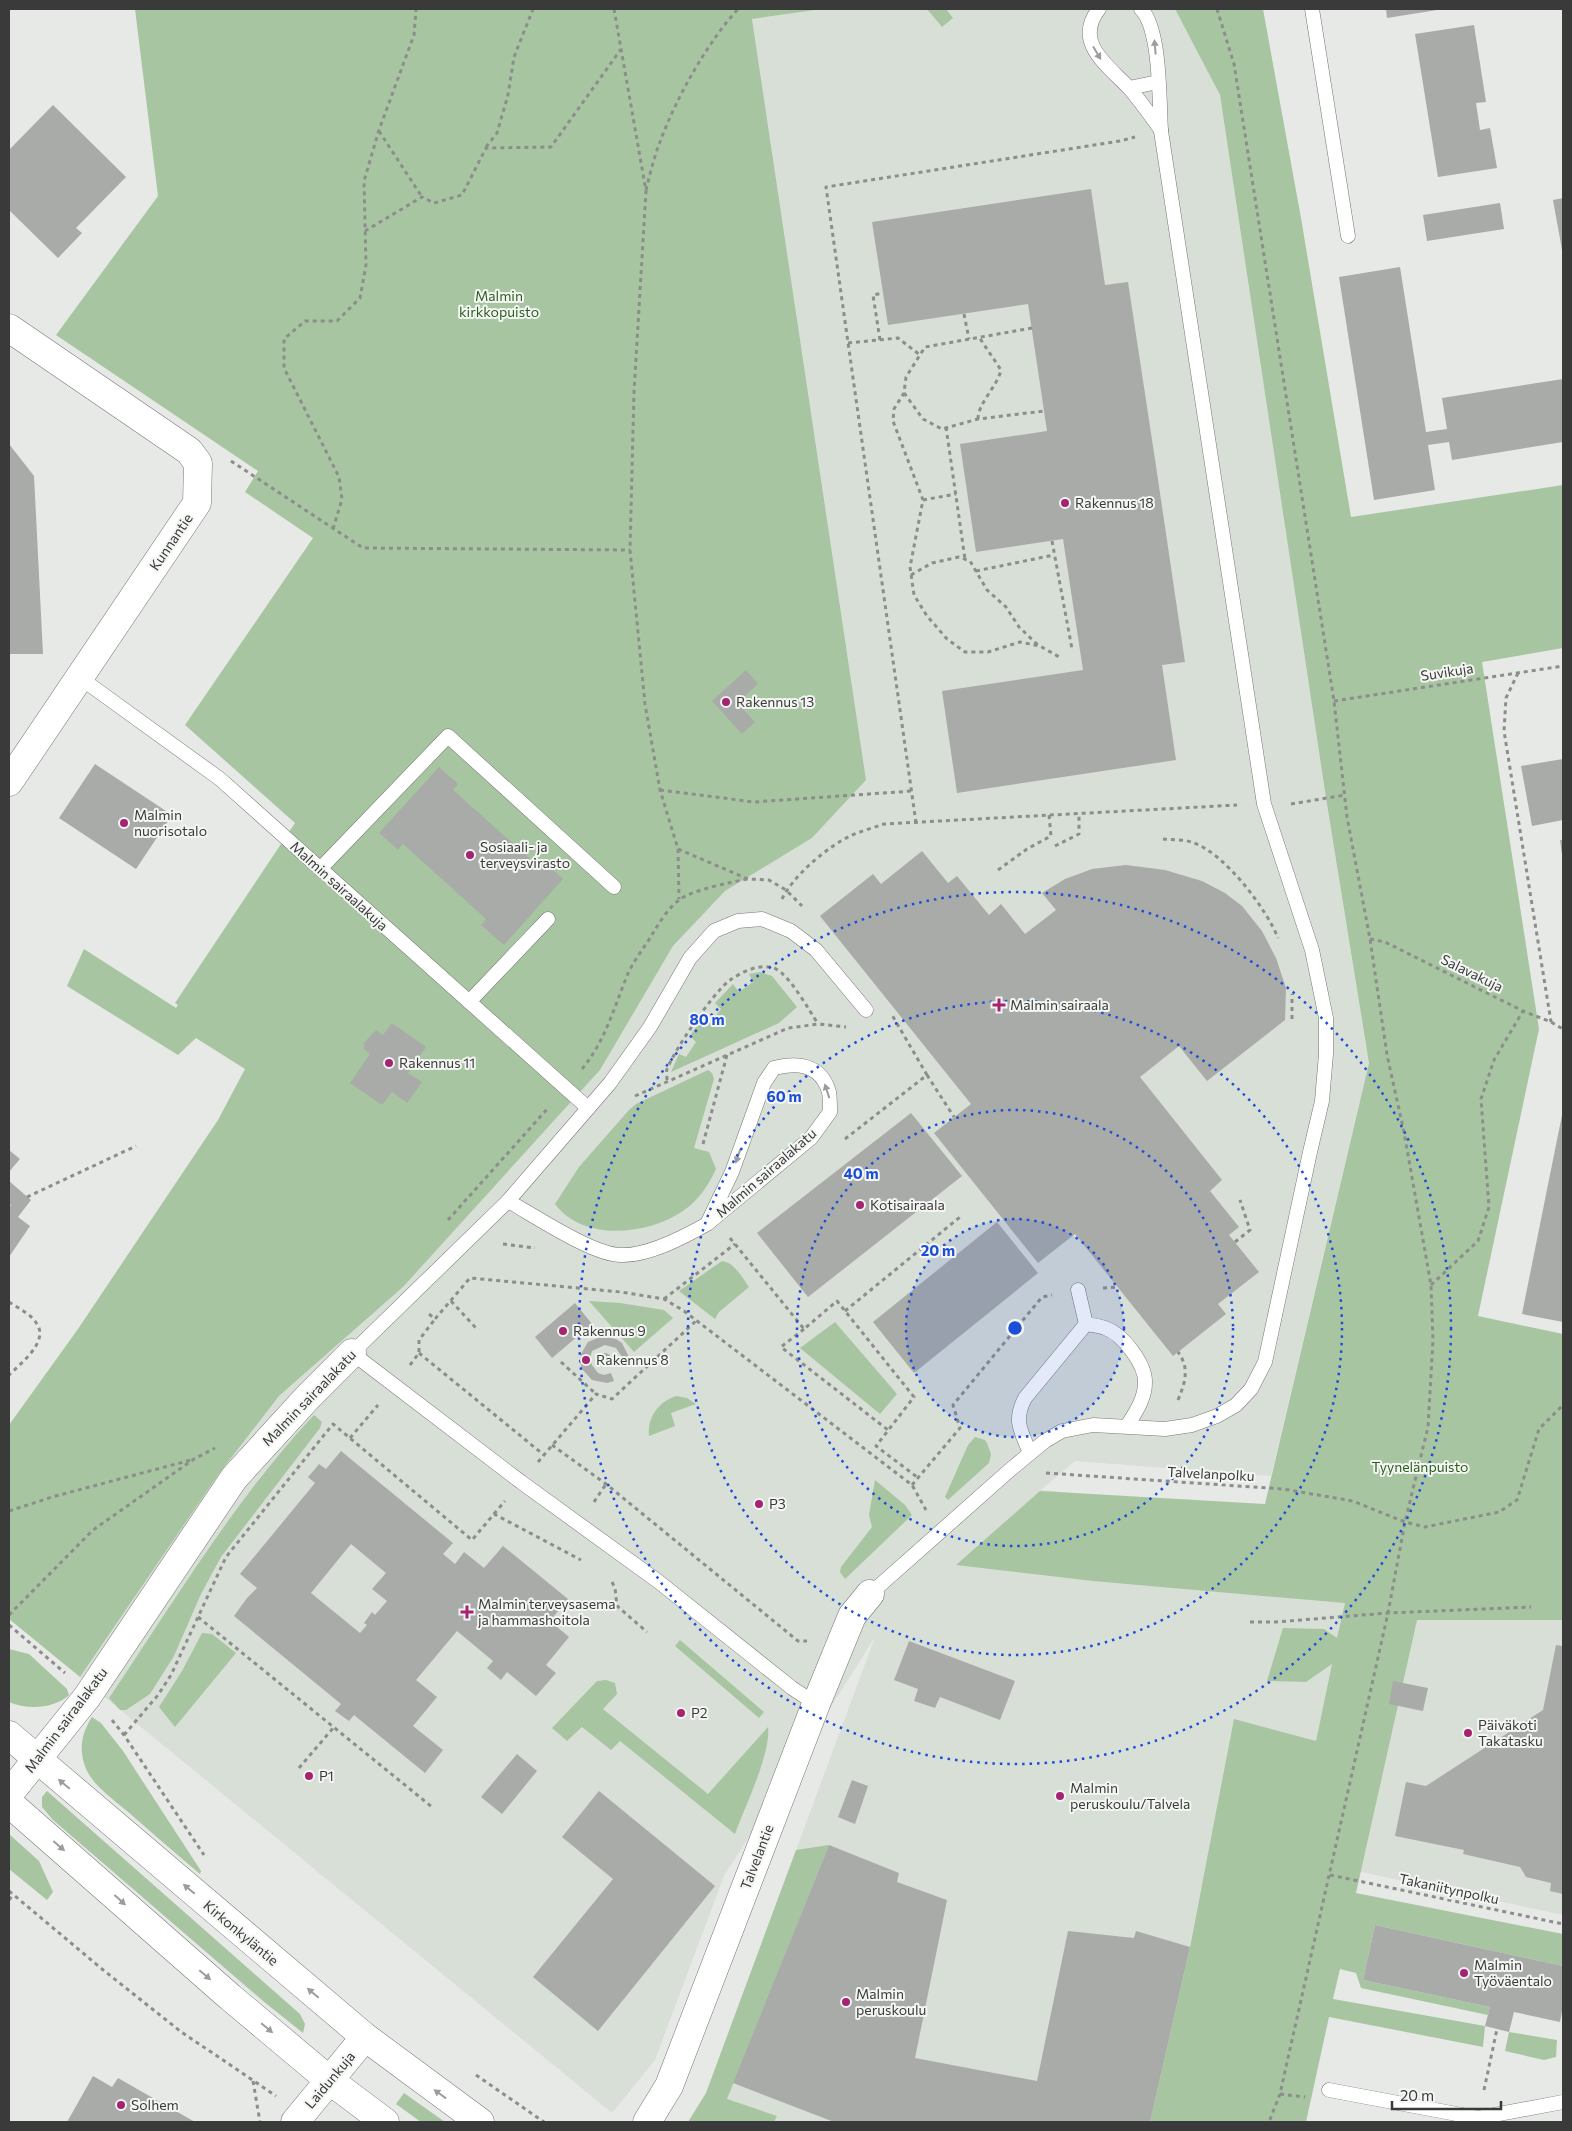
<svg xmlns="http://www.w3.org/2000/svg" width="1572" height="2131" viewBox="0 0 1572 2131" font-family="Commissioner,sans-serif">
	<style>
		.built { fill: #d8dfd6 }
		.green { fill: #a8c5a1 }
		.building { fill: #a9aba8; fill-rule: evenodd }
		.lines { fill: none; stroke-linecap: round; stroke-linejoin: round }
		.lane-casing { stroke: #757875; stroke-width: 15 }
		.street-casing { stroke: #757875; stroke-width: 29 }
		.secondary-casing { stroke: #757875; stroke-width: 29 }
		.path { stroke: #8c8e8c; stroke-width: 3; stroke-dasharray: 4 4; stroke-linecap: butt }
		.lane { stroke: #fff; stroke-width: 14 }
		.street { stroke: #fff; stroke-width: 28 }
		.secondary { stroke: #fff; stroke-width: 28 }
		.oneway { fill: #9c9c9c }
		.ring { fill: none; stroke: #1d4ed8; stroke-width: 2.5; stroke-dasharray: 2.5 5 }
		.poi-dot { fill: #a52370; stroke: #f4f6f3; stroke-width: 2 }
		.labels { text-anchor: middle; stroke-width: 4; stroke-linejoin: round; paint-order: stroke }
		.park-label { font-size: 14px; fill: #2a5e1c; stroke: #f4f6f3 }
		.poi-label { font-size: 14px; fill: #393a39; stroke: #f4f6f3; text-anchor: start }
		.street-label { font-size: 14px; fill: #393a39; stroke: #f4f6f3 }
		.centre { fill: #1d4ed8; stroke: #f4f6f3; stroke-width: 2.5 }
		.ring-label { font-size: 15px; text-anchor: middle; font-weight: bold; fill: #1d4ed8; stroke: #f4f6f3; stroke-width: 4; stroke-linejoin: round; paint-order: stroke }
	</style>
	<rect width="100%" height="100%" fill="#e7e9e6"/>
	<g class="built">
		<polygon points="822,9 1175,9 1220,95 1326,798 1369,1063 1271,1476 1075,1461 1041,1490 1084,1494 1345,1603 1316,1741 1201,1888 1156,2122 700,2122 706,2093 875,1637 724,1876 655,2060 612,2113 80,1677 218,1475 279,1396 403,1287 600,1070 673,946 725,891 812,838 866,780 752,19"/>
		<polygon points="1403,1620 1563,1620 1563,1915 1361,1872 1350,1857"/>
	</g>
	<g class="green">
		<polygon points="135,9 822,9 752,19 866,780 812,838 725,891 673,946 600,1070 403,1287 279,1396 218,1475 80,1677 9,1619 9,1425 78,1329 218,1120 245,1069 196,1038 178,1055 67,986 84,949 176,1008 178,1005 175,1003 295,823 185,725 313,538 245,492 258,471 56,335 158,196"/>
		<polygon points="927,9 946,9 953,18 942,27"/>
		<polygon points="1175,9 1263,9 1301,218 1351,517 1563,485 1563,648 1482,662 1539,1029 1478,1316 1563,1334 1563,1620 1417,1620 1356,1893 1563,1934 1563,1966 1375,1925 1363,1980 1490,2007 1488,2015 1361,1988 1356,1973 1340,1969 1333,1999 1485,2026 1483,2047 1329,2017 1306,2122 1150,2122 1190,1947 1234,1719 1316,1741 1332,1664 1306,1682 1267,1681 1283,1628 1324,1629 1337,1638 1345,1603 1093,1581 956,1565 1040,1491 1265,1504 1369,1063 1326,798 1220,95"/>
		<polygon points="760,972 772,976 797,1007 779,1023 671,1072 679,1054 686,1057 696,1042 690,1036 702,1018 710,1023 721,1009 715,1003 733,984 739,992 753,982 749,974"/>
		<path d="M708,1070L712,1073L714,1079L694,1148L709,1152L716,1169C708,1186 699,1200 683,1211C648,1235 583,1242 555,1204L579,1167L629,1110L636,1104Z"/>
		<path d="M722,1261C734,1262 742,1277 749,1287L719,1312L715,1319L679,1291Z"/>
		<polygon points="589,1301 620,1303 664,1310 673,1318 634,1352"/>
		<polygon points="835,1322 897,1394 880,1414 800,1348"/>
		<path d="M676,1396L687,1398L696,1404L671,1413L675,1426L649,1436C647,1418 658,1402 676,1396Z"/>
		<path d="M314,1415L322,1422L320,1428L221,1557L201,1594L174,1656L150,1694L126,1710H120L109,1698C174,1602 235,1499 314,1415Z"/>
		<polygon points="975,1437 985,1440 987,1443 991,1454 989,1463 948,1500 945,1497 968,1445"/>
		<polygon points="875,1480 905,1505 912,1515 845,1579 840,1572 841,1567 872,1527 869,1515"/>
		<polygon points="202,1633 212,1634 236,1653 175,1727 159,1707 182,1671"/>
		<polygon points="680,1640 764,1712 759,1718 675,1646"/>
		<path d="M9,1649L29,1654L67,1689L69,1695C53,1709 28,1710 9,1702Z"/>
		<path d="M606,1680L615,1683L617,1694L603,1709L708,1794L768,1727C771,1754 745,1806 735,1834L620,1741L611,1750L582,1727L567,1741L552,1728L597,1681Z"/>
		<path d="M92,1717L101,1723L123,1751L201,1871L200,1874C175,1853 151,1832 127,1811C114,1800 95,1787 87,1771C78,1751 81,1734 92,1717Z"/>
		<polygon points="47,1791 300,2014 305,2024 303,2033 263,2001 53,1820 42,1807 42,1797"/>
		<polygon points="9,1834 39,1861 53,1892 47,1900 9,1869"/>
		<polygon points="829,1845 727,2099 777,2116 774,2122 688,2122 706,2093 796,1850"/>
		<polygon points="1509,2032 1557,2040 1556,2057 1544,2060 1505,2051"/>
		<polygon points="404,2093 445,2122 421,2122 396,2104"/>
	</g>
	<g class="building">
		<polygon points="1386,9 1437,9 1437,10 1387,18"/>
		<polygon points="1474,25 1486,102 1476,103 1480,130 1490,128 1497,168 1438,177 1415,34"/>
		<polygon points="53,105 126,177 76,228 82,233 58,258 9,210 9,150"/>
		<polygon points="1091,189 1105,285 1128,282 1156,466 1185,662 1162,665 1176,760 957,793 942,691 1083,670 1063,539 976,552 960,444 1047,431 1028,304 888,325 872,222"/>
		<polygon points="1563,198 1563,250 1562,250 1553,200"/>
		<polygon points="1500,203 1504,229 1427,241 1423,215"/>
		<polygon points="1400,267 1426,432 1447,429 1442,398 1563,379 1563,442 1452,460 1449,442 1428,445 1435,490 1374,500 1339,277"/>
		<polygon points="9,444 34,476 43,654 9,654"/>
		<polygon points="746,670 758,684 737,703 755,722 742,734 712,701"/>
		<polygon points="1563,759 1563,820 1532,826 1521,766"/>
		<polygon points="95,764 172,815 136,869 59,818"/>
		<polygon points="439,767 458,784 453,790 536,864 541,859 563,879 504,945 481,925 486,919 403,844 398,850 379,833"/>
		<polygon points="1560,840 1563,840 1563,855 1562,855"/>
		<polygon points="922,851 948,883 957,876 989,915 1001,904 1025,934 1056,910 1042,893 1065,879 1092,869 1126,865 1165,870 1202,881 1225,893 1242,906 1262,931 1276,958 1286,988 1285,1020 1207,1081 1179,1046 1140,1077 1222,1180 1210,1191 1239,1227 1229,1235 1259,1272 1218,1304 1226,1314 1173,1356 1075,1234 1038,1263 934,1133 971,1104 820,916 873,874 881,884"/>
		<polygon points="392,1023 426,1047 408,1073 422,1082 407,1103 392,1092 382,1105 350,1083 370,1054 363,1048 365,1046 363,1044 376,1030 383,1035"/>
		<polygon points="911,1113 962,1176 808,1297 757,1233"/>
		<polygon points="1562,1115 1563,1115 1563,1322 1522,1314"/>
		<polygon points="9,1150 20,1159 9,1172"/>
		<polygon points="9,1181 31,1200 18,1217 30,1226 9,1257 9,1208 11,1205 9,1203"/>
		<polygon points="997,1222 1038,1273 914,1373 873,1322"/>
		<polygon points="575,1303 592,1324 552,1358 535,1337"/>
		<polygon points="602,1336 616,1339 622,1343 629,1357 622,1357 616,1348 605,1345 592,1351 590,1358 592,1365 598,1373 604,1375 611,1373 614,1381 607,1383 592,1380 582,1369 580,1362 581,1354 588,1342"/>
		<circle cx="605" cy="1359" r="6"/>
		<path d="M341,1451L453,1543L443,1554L455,1564L464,1552L484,1568L503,1546L568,1599L550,1621L569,1637L546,1665L556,1673L536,1696L507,1672L501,1680L487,1668L493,1661L457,1631L416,1680L437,1697L413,1726L443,1750L425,1773L354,1715L349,1721L335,1711L341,1704L234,1616L247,1598L257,1588L240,1574L315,1483L308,1477L315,1469L319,1464L326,1469ZM351,1544L386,1573L372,1589L387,1601L375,1615L372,1612L364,1623L367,1625L360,1633L311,1593Z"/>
		<polygon points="909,1641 1015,1681 1000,1720 940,1697 935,1708 914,1701 918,1689 894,1680"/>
		<polygon points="1556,1645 1563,1646 1563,1894 1550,1891 1551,1883 1526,1877 1520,1867 1463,1854 1464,1850 1395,1836 1406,1782 1426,1786 1543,1710"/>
		<polygon points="1393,1681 1428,1688 1423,1711 1389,1704"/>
		<polygon points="517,1754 537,1771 502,1814 481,1797"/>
		<polygon points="852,1780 868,1786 855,1824 838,1817"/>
		<polygon points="599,1791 715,1886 598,2031 533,1977 613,1879 562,1837"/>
		<polygon points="829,1845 899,1873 897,1882 947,1900 915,2058 1037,2081 1068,1931 1134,1938 1136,1931 1190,1947 1150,2122 834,2122 733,2083"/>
		<polygon points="1375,1925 1563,1966 1563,2006 1560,2022 1514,2012 1509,2032 1485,2026 1490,2007 1363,1980"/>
		<polygon points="93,2076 112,2087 118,2078 195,2122 67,2122"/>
	</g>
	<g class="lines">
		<g class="lane-casing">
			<g id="lane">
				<path d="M1099,9C1072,43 1110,67 1130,89C1141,102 1151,116 1161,130"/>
				<polyline points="1312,9 1348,236"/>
				<polyline points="1129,88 1158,82"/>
				<polyline points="79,677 220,779 588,1108"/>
				<polyline points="320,869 448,736 614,887"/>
				<polyline points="469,1002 548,919"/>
				<path d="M508,1201C535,1216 593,1255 621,1255C648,1256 684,1237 707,1224L811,1138L830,1112C830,1105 830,1098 829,1092C821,1064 797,1062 774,1068L764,1083L732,1172L707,1224"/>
				<path d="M1078,1290L1086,1324C1092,1325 1100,1326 1105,1328C1123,1334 1146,1365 1145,1383C1145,1399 1135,1413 1127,1426"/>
				<path d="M1030,1453C1021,1431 1013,1421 1025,1398L1086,1324"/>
				<path d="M870,1594L1011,1469L1045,1441L1062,1431L1093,1425L1165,1429L1192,1425L1217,1416L1236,1405L1251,1389L1265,1362L1310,1152L1322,1101L1326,1054V1018L1312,950L1264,804L1161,131C1159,101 1161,29 1141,9"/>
				<polyline points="816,1704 792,1688 659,1582 521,1482 352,1353 508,1201 610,1083 650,1027 690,958 714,931 738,921 762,919 791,931 816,950 866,1010"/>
				<polyline points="1329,2090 1478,2118 1563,2102"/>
			</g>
		</g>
		<g class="street-casing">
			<g id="street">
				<polyline points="9,328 189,451 198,463 197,503 9,782"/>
				<polyline points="9,1794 87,1697 234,1478 308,1397 352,1353"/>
				<polyline points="295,2122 365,2037"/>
				<polyline points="647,2122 669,2086 816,1704 852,1616 870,1594"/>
			</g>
		</g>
		<g class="secondary-casing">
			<g id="secondary">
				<polyline points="9,1735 365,2037 480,2122"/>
				<polyline points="9,1803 230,1997 329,2080 385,2122"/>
			</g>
		</g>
		<g class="path">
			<polyline points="614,9 646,191 634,392 630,550 645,704 660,790 678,849 679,899"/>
			<polyline points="1217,9 1234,64 1334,701 1347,817 1370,939 1387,1055 1404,1132 1431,1285 1433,1340 1428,1427 1405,1522 1388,1613 1288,2058 1280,2094 1269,2122"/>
			<polyline points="379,131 422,197"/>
			<polyline points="486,147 497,133 508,95 514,57 533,9"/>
			<path d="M646,190C650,174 654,157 660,142C676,98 707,43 738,9"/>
			<polyline points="365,231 422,197 434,203 462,195 486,148 551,147 621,49"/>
			<polyline points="964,314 969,339"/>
			<polyline points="1032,328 925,347 906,377 904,393 894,409 893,421 923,500 910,567 914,595 927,616 947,639 965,652 988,652 1020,642 1040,646 1061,658"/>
			<polyline points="880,340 873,295 883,293"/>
			<polyline points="848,343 898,338 920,355"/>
			<polyline points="904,393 923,419 942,429 978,419 1044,411"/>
			<path d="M978,419C978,403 997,387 1001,370L979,337"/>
			<polyline points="946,427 965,559"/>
			<polyline points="231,461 363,548 630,550"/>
			<polyline points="923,500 956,494"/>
			<polyline points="333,529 342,499 339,477 284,368 284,339 305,321 337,321 360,298 366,265 364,181 379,130 414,35 416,9"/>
			<polyline points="1052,541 1072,649"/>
			<polyline points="976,571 1054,555"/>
			<polyline points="911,575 932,563 959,557 970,561 987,590 1006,607 1019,627 1039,646"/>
			<polyline points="1518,673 1506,698 1504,731 1551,1022"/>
			<polyline points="1334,701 1563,666"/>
			<polyline points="660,790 754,802 912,791"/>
			<polyline points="1291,804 1345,795"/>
			<polyline points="916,823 826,187 1120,141 1135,137"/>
			<path d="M1163,839C1173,840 1185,839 1194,843C1225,854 1266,908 1278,938"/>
			<polyline points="1055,846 1079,834 1079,814"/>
			<polyline points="678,849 748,879 769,880 786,890 802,906"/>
			<polyline points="998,870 1027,849 1051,836 1049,815"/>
			<path d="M782,899C793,876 827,847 850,836C861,831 873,828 884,824L1237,805"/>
			<polyline points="1370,939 1385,942 1523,1011 1551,1022 1563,1029"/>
			<polyline points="1292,1019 1292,994"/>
			<path d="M582,1069C605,1041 614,1008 627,976C633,961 645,947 653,933C660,922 668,908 679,900C692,890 731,882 748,879"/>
			<polyline points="927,1075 954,1117"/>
			<path d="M667,1080C667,1076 666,1072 667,1069C675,1049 713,993 729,981C741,972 761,962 776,969C790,976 809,1010 818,1024"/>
			<polyline points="635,1096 788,1028 819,1024 846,1027"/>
			<polyline points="845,1139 927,1075 892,1015"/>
			<polyline points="703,1144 727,1055"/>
			<polyline points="27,1197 136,1146"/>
			<polyline points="448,1220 549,1107"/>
			<polyline points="730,1238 804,1329 837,1301 914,1397 876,1446 917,1477"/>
			<polyline points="1235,1242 1250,1230 1240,1200"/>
			<polyline points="503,1244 535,1248"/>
			<polyline points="1431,1285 1478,1241 1489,1207 1481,1099 1494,1060 1523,1011"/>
			<polyline points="1103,1288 1117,1287"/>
			<polyline points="664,1299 735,1244"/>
			<polyline points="451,1301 476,1328"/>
			<path d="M9,1302C18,1308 31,1314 37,1324C49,1342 20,1364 9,1375"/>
			<polyline points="845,1311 960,1217"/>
			<polyline points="429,1314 435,1319 470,1278 621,1292 664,1299 684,1311 912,1485 926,1510"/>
			<polyline points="804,1329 781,1347 888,1430"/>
			<polyline points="419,1353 544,1455"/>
			<polyline points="561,1362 596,1394"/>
			<polyline points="410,1365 419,1353 419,1340 435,1319"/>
			<path d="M1178,1400C1185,1383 1190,1368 1178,1352"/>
			<polyline points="350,1438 378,1405"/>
			<polyline points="552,1445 606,1484 798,1641 807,1641"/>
			<polyline points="538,1462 596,1394 612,1399 697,1320"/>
			<polyline points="1046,1473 1283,1489 1353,1501 1405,1522 1425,1527 1499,1512 1517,1500 1539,1429 1563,1405"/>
			<polyline points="912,1485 960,1428 953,1405 1042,1297 1052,1295"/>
			<polyline points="594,1502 606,1484"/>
			<polyline points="9,1511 52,1497 191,1460"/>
			<polyline points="494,1514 505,1501"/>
			<polyline points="612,1582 615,1588 617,1606 647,1632"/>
			<polyline points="9,1615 93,1530 194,1459 215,1448"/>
			<polyline points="198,1617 432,1807"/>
			<polyline points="1250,1622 1276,1622 1388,1613 1531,1607"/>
			<polyline points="9,1625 65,1673"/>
			<polyline points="112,1720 124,1735 204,1855"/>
			<polyline points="124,1735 158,1695 171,1675 226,1557 333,1424 472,1540 494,1514 581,1560"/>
			<polyline points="299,1768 334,1727"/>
			<polyline points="1330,1875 1563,1924"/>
			<polyline points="9,1891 102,1969 180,2031 276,2096"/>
			<polyline points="9,1900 13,1895"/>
			<polyline points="476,2075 544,2122"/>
			<polyline points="253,2081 260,2122"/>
			<polyline points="1484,2090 1497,2029"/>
			<polyline points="1280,2094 1305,2097"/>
		</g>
		<use href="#lane" class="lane"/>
		<use href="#street" class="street"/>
		<use href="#secondary" class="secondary"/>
	</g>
	<defs><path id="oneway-solid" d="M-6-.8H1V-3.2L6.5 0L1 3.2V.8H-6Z" transform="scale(1.25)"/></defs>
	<g class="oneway">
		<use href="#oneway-solid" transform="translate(1155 47) rotate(-95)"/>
		<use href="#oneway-solid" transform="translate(1097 53) rotate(59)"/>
		<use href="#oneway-solid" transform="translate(827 1091) rotate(-108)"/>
		<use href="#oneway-solid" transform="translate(738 1156) rotate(109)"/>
		<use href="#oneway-solid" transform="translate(64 1784) rotate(-140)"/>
		<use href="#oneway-solid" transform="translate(59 1846) rotate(41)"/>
		<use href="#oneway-solid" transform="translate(189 1889) rotate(-140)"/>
		<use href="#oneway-solid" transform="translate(120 1900) rotate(42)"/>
		<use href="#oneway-solid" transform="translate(205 1975) rotate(40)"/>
		<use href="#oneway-solid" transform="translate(313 1993) rotate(-140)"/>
		<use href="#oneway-solid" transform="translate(267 2028) rotate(40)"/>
		<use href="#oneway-solid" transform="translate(440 2094) rotate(-144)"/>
	</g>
	<circle cx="1015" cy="1328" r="109" fill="#1d4ed8" fill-opacity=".12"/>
	<g class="ring">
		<circle cx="1015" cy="1328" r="109"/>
		<circle cx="1015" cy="1328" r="218"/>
		<circle cx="1015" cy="1328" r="327"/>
		<circle cx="1015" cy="1328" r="436"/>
	</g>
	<g class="poi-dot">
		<circle cx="1065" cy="503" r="5"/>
		<circle cx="726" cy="702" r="5"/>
		<circle cx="124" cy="823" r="5"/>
		<circle cx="470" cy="855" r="5"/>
		<path d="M996.5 997.5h5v5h5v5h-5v5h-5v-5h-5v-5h5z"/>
		<circle cx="389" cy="1063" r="5"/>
		<circle cx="860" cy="1205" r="5"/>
		<circle cx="563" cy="1331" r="5"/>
		<circle cx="586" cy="1360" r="5"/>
		<circle cx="759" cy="1504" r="5"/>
		<path d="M464.5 1604.5h5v5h5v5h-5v5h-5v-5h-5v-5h5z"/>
		<circle cx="681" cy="1713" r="5"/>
		<circle cx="1468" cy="1733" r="5"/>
		<circle cx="309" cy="1776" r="5"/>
		<circle cx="1060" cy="1796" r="5"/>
		<circle cx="1464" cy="1973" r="5"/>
		<circle cx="846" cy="2002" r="5"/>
		<circle cx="121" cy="2105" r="5"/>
	</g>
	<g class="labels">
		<g class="park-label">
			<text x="499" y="301">Malmin<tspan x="499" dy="16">kirkkopuisto</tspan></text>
			<text x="1420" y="1472">Tyynelänpuisto</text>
		</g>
		<g class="poi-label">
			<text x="1075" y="508">Rakennus 18</text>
			<text x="736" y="707">Rakennus 13</text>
			<text x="134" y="820">Malmin<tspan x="134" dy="16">nuorisotalo</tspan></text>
			<text x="480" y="852">Sosiaali- ja<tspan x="480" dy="16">terveysvirasto</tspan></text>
			<text x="1010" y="1010">Malmin sairaala</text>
			<text x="399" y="1068">Rakennus 11</text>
			<text x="870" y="1210">Kotisairaala</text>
			<text x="573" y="1336">Rakennus 9</text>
			<text x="596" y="1365">Rakennus 8</text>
			<text x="769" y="1509">P3</text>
			<text x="478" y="1609">Malmin terveysasema<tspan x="478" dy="16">ja hammashoitola</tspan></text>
			<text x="691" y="1718">P2</text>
			<text x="1478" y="1730">Päiväkoti<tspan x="1478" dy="16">Takatasku</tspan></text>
			<text x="319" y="1781">P1</text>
			<text x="1070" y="1793">Malmin<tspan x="1070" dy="16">peruskoulu/Talvela</tspan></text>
			<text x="1474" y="1970">Malmin<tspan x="1474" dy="16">Työväentalo</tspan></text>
			<text x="856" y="1999">Malmin<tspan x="856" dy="16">peruskoulu</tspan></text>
			<text x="131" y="2110">Solhem</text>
		</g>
		<g class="street-label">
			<text transform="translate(171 542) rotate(-56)" y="5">Kunnantie</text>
			<text transform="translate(1447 672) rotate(-9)" y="5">Suvikuja</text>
			<text transform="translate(339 886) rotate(42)" y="5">Malmin sairaalakuja</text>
			<text transform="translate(1472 973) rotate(26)" y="5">Salavakuja</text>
			<text transform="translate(766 1173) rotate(-41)" y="5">Malmin sairaalakatu</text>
			<text transform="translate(309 1398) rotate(-46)" y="5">Malmin sairaalakatu</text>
			<text transform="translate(1211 1474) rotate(3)" y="5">Talvelanpolku</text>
			<text transform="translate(66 1720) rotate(-53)" y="5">Malmin sairaalakatu</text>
			<text transform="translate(757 1857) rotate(-69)" y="5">Talvelantie</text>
			<text transform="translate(1449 1889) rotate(12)" y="5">Takaniitynpolku</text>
			<text transform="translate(241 1933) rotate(40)" y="5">Kirkonkyläntie</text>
			<text transform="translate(330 2080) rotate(-50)" y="5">Laidunkuja</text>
		</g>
	</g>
	<circle cx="1015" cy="1328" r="8" class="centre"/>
	<g class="ring-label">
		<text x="707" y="1025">80 m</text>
		<text x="784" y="1102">60 m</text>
		<text x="861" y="1179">40 m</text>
		<text x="938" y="1256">20 m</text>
	</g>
	<rect width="1572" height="2131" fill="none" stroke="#393a39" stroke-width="20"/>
	<path d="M1392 2101v8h109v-8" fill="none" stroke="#393a39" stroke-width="2.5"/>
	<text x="1400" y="2101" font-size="15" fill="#393a39" stroke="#f4f6f3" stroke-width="4" paint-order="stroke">20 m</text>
</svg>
